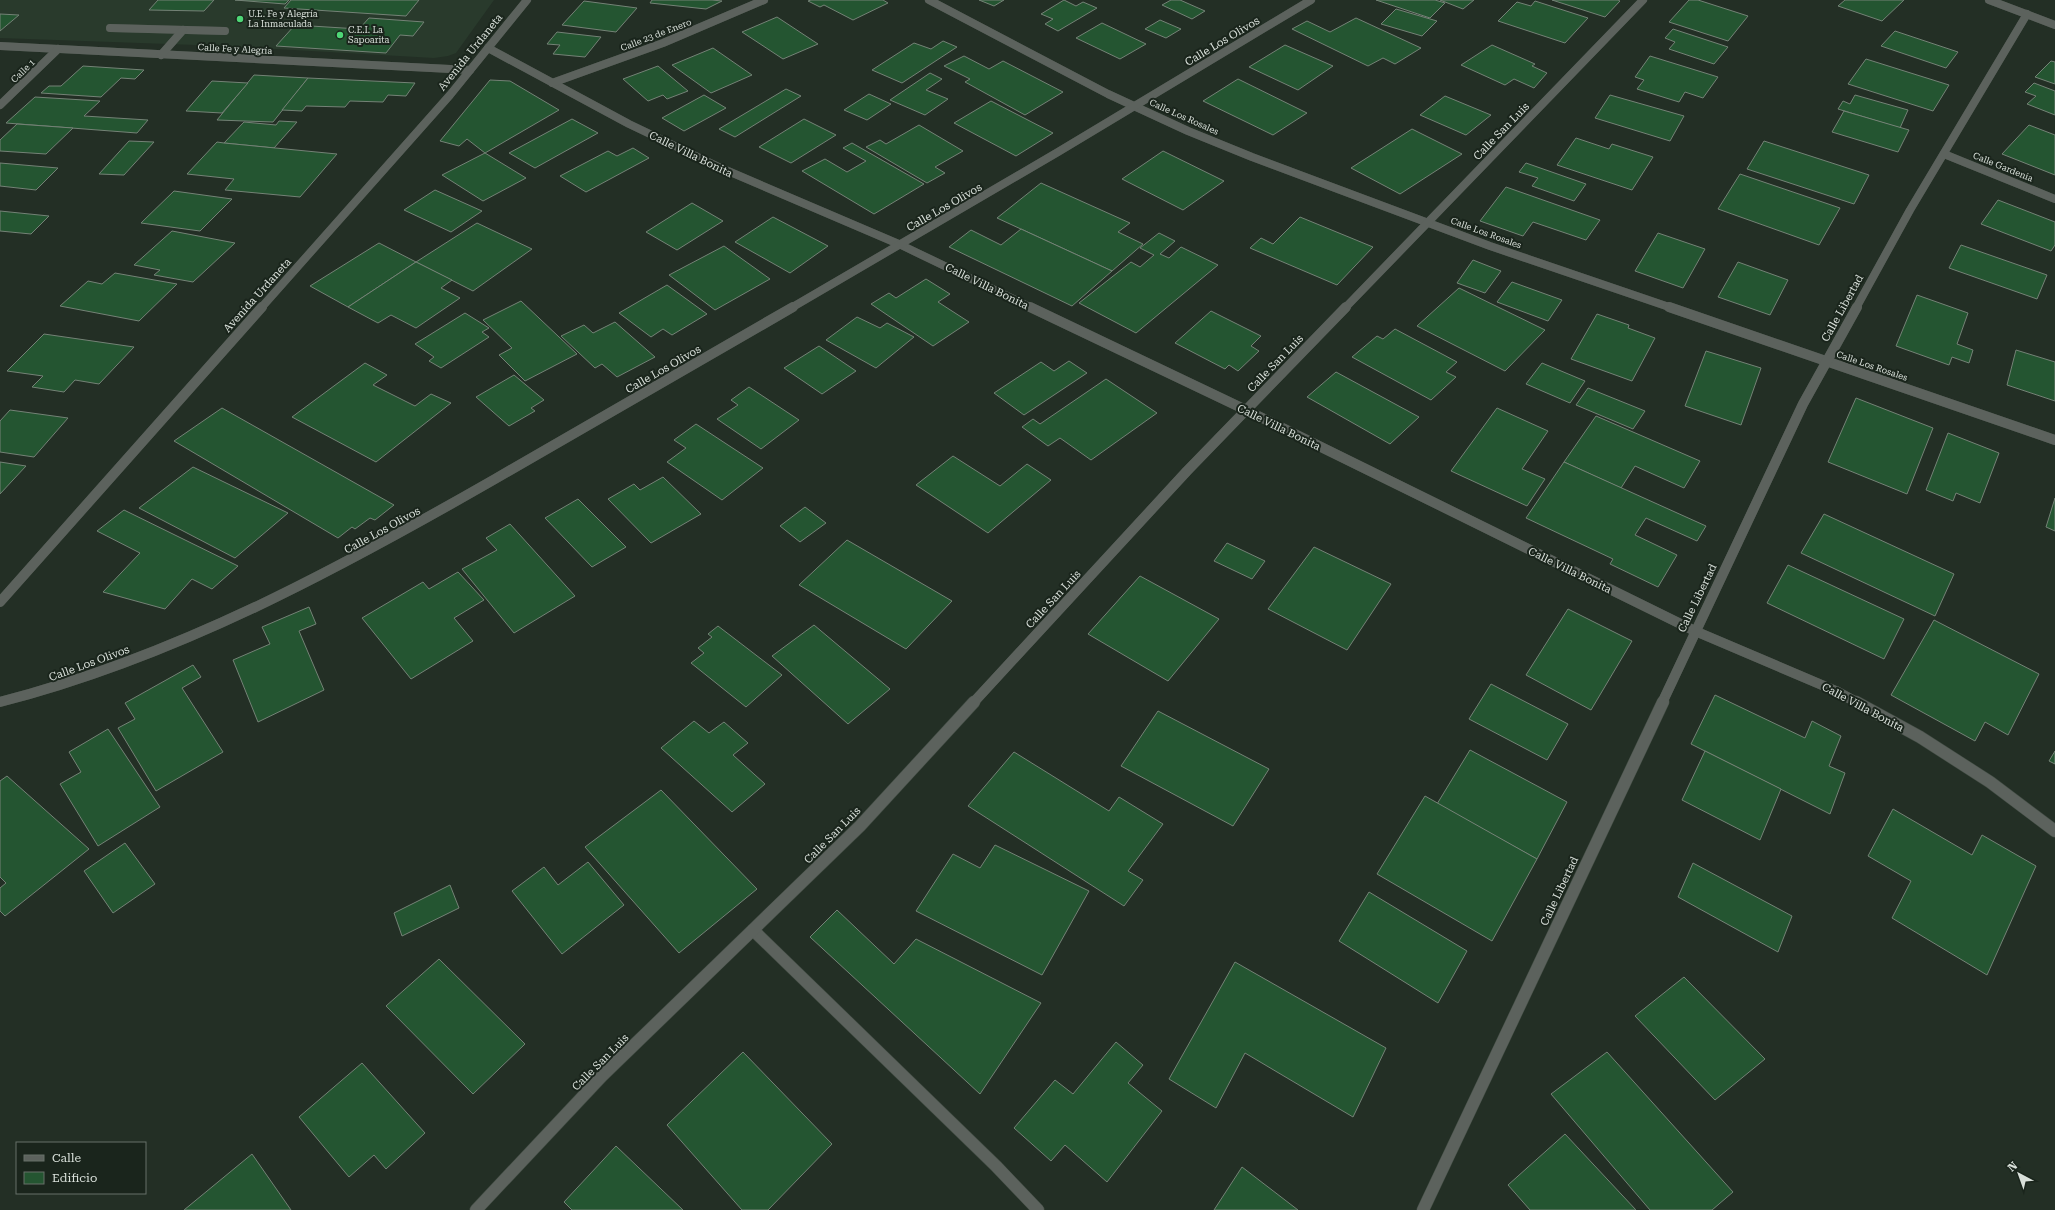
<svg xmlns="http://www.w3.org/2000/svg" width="2055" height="1210" viewBox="0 0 2055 1210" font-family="'Roboto Serif',serif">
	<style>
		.built { fill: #293a2c }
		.building { fill: #245531; stroke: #748276 }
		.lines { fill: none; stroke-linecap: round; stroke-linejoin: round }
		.minor-far2-casing { stroke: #404b42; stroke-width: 8 }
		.minor-far1-casing { stroke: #404b42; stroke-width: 10 }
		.minor-casing { stroke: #404b42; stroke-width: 13 }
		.minor-far2 { stroke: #5c625d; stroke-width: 8 }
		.minor-far1 { stroke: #5c625d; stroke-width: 10 }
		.minor { stroke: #5c625d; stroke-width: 12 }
		.poi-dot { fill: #4ed676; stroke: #1a251c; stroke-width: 1.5 }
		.labels { text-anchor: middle; stroke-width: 4; stroke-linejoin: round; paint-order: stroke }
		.far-poi-label { font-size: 9px; fill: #d9e0da; stroke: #1a251c; text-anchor: start }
		.far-street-label { font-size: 9px; fill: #d9e0da; stroke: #1a251c }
		.street-label { font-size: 11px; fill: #d9e0da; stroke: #1a251c }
	</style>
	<rect width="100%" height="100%" fill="#232f25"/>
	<polygon class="built" points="0,0 494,0 456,53 448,56 434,58 224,46 0,38"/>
	<g class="building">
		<polygon points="158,0 214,0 204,11 149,10"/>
		<polygon points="235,0 289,0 285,4"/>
		<polygon points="291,0 419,0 406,16 284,8"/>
		<polygon points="652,0 712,0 722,1 706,9 650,3"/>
		<polygon points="811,0 883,0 888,3 853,20 824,5 820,7 808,1"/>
		<polygon points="979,0 1004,0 994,6"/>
		<polygon points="1064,0 1076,6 1083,2 1097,8 1058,31 1045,24 1053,19 1041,14"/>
		<polygon points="1171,0 1180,0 1205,11 1192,19 1162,5"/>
		<polygon points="1376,0 1435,0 1445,3 1430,18"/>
		<polygon points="1440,0 1474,0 1463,9"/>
		<polygon points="1552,0 1618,0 1620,1 1605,17"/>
		<polygon points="1689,0 1698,0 1748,16 1728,41 1669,22"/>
		<polygon points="1845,0 1904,0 1882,21 1838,6"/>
		<polygon points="584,1 637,8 616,32 562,25"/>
		<polygon points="1535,1 1588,18 1565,43 1498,21 1517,2 1531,6"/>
		<polygon points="1396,9 1437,21 1422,36 1381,24"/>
		<polygon points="0,14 19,15 0,31"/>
		<polygon points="777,17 818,44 783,59 742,32"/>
		<polygon points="369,18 424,22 413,36 400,35 386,53 276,46 295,25 359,29"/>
		<polygon points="1356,18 1421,48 1395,64 1383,58 1368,66 1292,29 1307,21 1330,32"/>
		<polygon points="1160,20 1181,29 1166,38 1145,29"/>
		<polygon points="1102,23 1146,44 1120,59 1076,38"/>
		<polygon points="1673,29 1728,47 1714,64 1669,49 1675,42 1665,38"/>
		<polygon points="1895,31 1958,52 1946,68 1881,46"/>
		<polygon points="557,32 601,37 585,57 553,54 560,45 547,44"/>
		<polygon points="943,41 957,47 902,83 872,70 914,43 931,49"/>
		<polygon points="1285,45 1333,66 1298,90 1249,67"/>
		<polygon points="1492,45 1535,64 1532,66 1547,73 1534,88 1514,79 1505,85 1461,65"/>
		<polygon points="713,48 752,75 711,93 672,65"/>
		<polygon points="964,56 989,69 1003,61 1063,92 1025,115 965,82 970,79 944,66"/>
		<polygon points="1650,56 1718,77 1703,98 1685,92 1679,102 1637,89 1644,80 1635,77"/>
		<polygon points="1866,59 1949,85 1933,111 1848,84"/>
		<polygon points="2051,61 2055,62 2055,84 2035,77"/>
		<polygon points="83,66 144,70 135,79 121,78 101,97 41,93 49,86 61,86"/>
		<polygon points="658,66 688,91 667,99 663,95 648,101 623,79"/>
		<polygon points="930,73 942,79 926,90 948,99 925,115 890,100"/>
		<polygon points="254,75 308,78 273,122 217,120"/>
		<polygon points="308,78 415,83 406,96 388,95 383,102 350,101 345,107 306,106 302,111 282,110"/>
		<polygon points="1238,79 1307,113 1273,135 1203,101"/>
		<polygon points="490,80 510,81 559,110 485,153 467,139 459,146 440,141"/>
		<polygon points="212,81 248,83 222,113 186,111"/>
		<polygon points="2034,83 2055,91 2055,115 2027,104 2036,96 2025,92"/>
		<polygon points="786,89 801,96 735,137 719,129"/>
		<polygon points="869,94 891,104 867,120 844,110"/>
		<polygon points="704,95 726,108 684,131 662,118"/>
		<polygon points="1610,95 1684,116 1670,141 1595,118"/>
		<polygon points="1855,95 1908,110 1900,128 1838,109 1843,101 1850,104"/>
		<polygon points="1445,96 1491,115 1466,135 1420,115"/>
		<polygon points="35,97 100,101 84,116 148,120 137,133 6,123"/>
		<polygon points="991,101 1053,133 1016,156 954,123"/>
		<polygon points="1844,111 1909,130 1898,152 1832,132"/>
		<polygon points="572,119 598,133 535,168 509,153"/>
		<polygon points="804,119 836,135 791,163 759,147"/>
		<polygon points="279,121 297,122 274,148 224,143 244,122 276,125"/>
		<polygon points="17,124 73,128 46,154 0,151 0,140"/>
		<polygon points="919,125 963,151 935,167 945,173 927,183 866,147 880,140 886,144"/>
		<polygon points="2029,125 2055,135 2055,175 2002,154"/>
		<polygon points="1412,129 1462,154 1400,194 1351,168"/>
		<polygon points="1576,138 1609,149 1612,144 1653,157 1632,190 1557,165"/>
		<polygon points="129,141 154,142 124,175 99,174"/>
		<polygon points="1764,141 1869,175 1854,204 1747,169"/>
		<polygon points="217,142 224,143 337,154 300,197 225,190 234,179 187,174"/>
		<polygon points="852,143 924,184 874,214 802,171 825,159 847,172 866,161 843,148"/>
		<polygon points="633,148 649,158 586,192 560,176 608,151 617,156"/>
		<polygon points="1163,151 1224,181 1183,210 1122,179"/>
		<polygon points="485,153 526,178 483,201 442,175"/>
		<polygon points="0,163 58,168 36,190 0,186"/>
		<polygon points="1526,163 1586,184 1574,201 1532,186 1538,178 1519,172"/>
		<polygon points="1740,174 1840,208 1819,245 1718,209"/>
		<polygon points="1041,183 1130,223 1118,232 1143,244 1112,271 997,218"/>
		<polygon points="1506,187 1600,220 1586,240 1533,222 1523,236 1480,221"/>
		<polygon points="435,190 482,211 451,232 404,210"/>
		<polygon points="174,191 232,199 200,231 141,223"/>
		<polygon points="1998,200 2055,222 2055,245 2051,251 1981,224"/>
		<polygon points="692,203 723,221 677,250 646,232"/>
		<polygon points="0,211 49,216 31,234 0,231"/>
		<polygon points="773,217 828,246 790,273 735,242"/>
		<polygon points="1300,217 1373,247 1337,285 1250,248 1261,238 1273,244"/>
		<polygon points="477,223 532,249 473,291 416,262"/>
		<polygon points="1021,229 1112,271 1072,306 949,247 971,230 1001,245"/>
		<polygon points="172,231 235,243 193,282 154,275 160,270 134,265"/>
		<polygon points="1159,233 1175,241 1160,254 1169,258 1181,247 1218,265 1136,333 1079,303 1131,262 1140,267 1154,255 1140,248"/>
		<polygon points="1658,233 1705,249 1683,288 1635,271"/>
		<polygon points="379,243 416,262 348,307 310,286"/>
		<polygon points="1961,245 2047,275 2037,299 1949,268"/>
		<polygon points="724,246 770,279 715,310 669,275"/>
		<polygon points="1473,260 1501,271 1485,293 1457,283"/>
		<polygon points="416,262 452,280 441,288 460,298 416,328 391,315 378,323 348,307"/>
		<polygon points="1738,262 1788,280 1770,315 1718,297"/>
		<polygon points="115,273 177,284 139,321 60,306 88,281 102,284"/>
		<polygon points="926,279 950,294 938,302 969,322 933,346 871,304 889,293 896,298"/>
		<polygon points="1512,282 1562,300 1548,321 1497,302"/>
		<polygon points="667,285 707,314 672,335 663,329 651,337 619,313"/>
		<polygon points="1459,288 1545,330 1505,371 1417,326"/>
		<polygon points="1917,295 1968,313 1957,344 1973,350 1969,363 1952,357 1949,365 1896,346"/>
		<polygon points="521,301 577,354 525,381 499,355 512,348 483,320"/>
		<polygon points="1211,311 1261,336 1251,346 1259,351 1238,371 1229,365 1225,369 1175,343"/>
		<polygon points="465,313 489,328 482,332 489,337 441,368 429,361 434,357 415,344"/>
		<polygon points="1597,314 1629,325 1628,328 1655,338 1632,381 1571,359"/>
		<polygon points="857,317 880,328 887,323 914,337 876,368 826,340"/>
		<polygon points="615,322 655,357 617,377 602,364 595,368 561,336 584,325 593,333"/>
		<polygon points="1395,329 1457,362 1446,372 1456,377 1431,400 1352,357 1377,336 1383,339"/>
		<polygon points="44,334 134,347 99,384 75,380 64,392 32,387 43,376 7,371"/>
		<polygon points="819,346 856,371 822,394 784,368"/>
		<polygon points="2016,350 2055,362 2055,401 2007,385"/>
		<polygon points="1706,351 1761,368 1741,425 1685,406"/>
		<polygon points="1069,361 1087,373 1024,415 994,393 1041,362 1054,371"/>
		<polygon points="365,363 387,375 373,385 415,406 431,394 451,403 376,462 292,417"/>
		<polygon points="1542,363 1585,381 1570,403 1526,384"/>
		<polygon points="1336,372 1419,417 1390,444 1307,397"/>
		<polygon points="514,375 544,400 531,408 535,411 509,426 476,397"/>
		<polygon points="1106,379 1157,413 1091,460 1060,438 1048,446 1022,427 1033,419 1040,424"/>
		<polygon points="749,387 799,420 761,449 717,419 738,405 731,400"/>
		<polygon points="1588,388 1645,411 1633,429 1576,405"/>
		<polygon points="1856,398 1933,428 1907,494 1828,462"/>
		<polygon points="222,408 394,505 375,520 370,518 355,529 352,527 338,538 174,441"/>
		<polygon points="1497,408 1548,431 1522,469 1545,479 1527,506 1451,471"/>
		<polygon points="10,410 68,418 34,457 0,452 0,421"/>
		<polygon points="1596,416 1700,461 1684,488 1635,466 1621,488 1564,462"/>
		<polygon points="696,424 763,468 722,500 667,462 686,448 674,440"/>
		<polygon points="1948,433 1999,453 1980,503 1956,493 1953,501 1926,490"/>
		<polygon points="953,456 1000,486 1027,464 1051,480 988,533 916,485"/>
		<polygon points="0,462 26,466 0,494"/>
		<polygon points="1564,462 1706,526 1697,541 1646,518 1635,535 1677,555 1658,587 1610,564 1613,559 1526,518"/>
		<polygon points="193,467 288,513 235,558 139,508"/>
		<polygon points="663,477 701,514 651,543 608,499 634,484 640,490"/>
		<polygon points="2055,498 2055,531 2046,527"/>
		<polygon points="578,499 626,547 592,567 545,518"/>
		<polygon points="805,507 826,523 800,542 780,526"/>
		<polygon points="124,510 238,566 212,589 192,579 165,609 103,592 140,553 97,531"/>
		<polygon points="1824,514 1954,574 1935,616 1801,553"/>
		<polygon points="510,524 575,596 514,633 462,569 497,550 486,538"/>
		<polygon points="847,540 952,601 906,649 799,585"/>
		<polygon points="1227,543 1265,561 1252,579 1214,561"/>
		<polygon points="1314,547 1391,584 1347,650 1268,609"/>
		<polygon points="1788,565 1904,619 1884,659 1767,603"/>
		<polygon points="458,572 484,600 454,618 473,641 411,679 362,618 423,582 429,589"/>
		<polygon points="1140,576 1219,619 1168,681 1088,634"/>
		<polygon points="309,607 316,624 299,631 324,690 258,722 233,660 270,644 262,627"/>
		<polygon points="1568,609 1632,641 1591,710 1526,675"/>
		<polygon points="1934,620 2039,674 2008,735 1985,722 1975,741 1891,695"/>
		<polygon points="814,625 890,689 848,724 772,656"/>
		<polygon points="718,626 782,675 746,707 691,663 704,653 698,648 712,637 708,634"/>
		<polygon points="193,665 201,677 182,688 223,752 156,791 118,728 135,719 125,703"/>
		<polygon points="1491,684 1568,724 1547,760 1469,719"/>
		<polygon points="1715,695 1805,738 1812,721 1841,736 1829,766 1845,773 1830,814 1691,744"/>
		<polygon points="1158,711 1269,769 1233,826 1121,766"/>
		<polygon points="694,721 709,733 724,722 748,743 733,755 765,784 732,812 661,748"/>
		<polygon points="108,729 160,807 98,846 60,784 81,772 69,752"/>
		<polygon points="1470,750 1567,802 1537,859 1437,804"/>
		<polygon points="1705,751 1781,789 1760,840 1682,800"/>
		<polygon points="2055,751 2055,764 2049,761"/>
		<polygon points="1014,752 1109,811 1119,797 1163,824 1128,871 1143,880 1124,906 968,806"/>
		<polygon points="7,776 89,849 5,916 0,911 0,888 6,883 0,877 0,781"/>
		<polygon points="661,790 757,889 679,953 585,847"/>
		<polygon points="1425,796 1537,859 1492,941 1377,874"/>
		<polygon points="1893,809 1972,855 1982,835 2036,866 1987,975 1892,918 1911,881 1868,856"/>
		<polygon points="125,843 155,884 113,913 84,871"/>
		<polygon points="995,845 1089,891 1042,975 916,911 953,854 980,868"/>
		<polygon points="588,862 624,905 562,954 512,891 544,867 558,885"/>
		<polygon points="1693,863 1792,916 1778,952 1678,897"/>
		<polygon points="450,885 459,908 402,936 394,913"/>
		<polygon points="1369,892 1467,951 1438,1003 1339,941"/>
		<polygon points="837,910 894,964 916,939 1041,1003 980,1094 810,937"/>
		<polygon points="439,959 525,1044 473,1094 386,1006"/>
		<polygon points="1235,962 1386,1048 1353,1117 1245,1053 1216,1108 1169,1079"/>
		<polygon points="1684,977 1765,1059 1715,1100 1635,1016"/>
		<polygon points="1116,1042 1143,1065 1128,1083 1162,1111 1107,1182 1065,1145 1051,1161 1014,1128 1055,1080 1073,1094"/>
		<polygon points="743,1052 832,1144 768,1210 742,1210 667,1125"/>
		<polygon points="1607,1052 1733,1192 1712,1210 1650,1210 1551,1094"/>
		<polygon points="362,1063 425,1133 386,1169 374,1155 349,1177 299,1117"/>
		<polygon points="1565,1134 1636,1210 1530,1210 1508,1185"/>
		<polygon points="616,1146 683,1210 572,1210 564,1202"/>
		<polygon points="252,1154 291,1210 184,1210"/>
		<polygon points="1242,1167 1298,1210 1214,1210"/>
	</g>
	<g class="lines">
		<g class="minor-far2-casing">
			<g id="minor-far2">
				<polyline points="929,0 1108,94 1188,131 1252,157 1490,246 1672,308"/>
				<polyline points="1989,0 2055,25"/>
				<polyline points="110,28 225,31"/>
				<polyline points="0,46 470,70"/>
				<polyline points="488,48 629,124 721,168 901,245 1032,308"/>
				<polyline points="161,55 183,30"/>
				<polyline points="552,83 663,43 764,0"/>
				<polyline points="0,105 58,49"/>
				<polyline points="1944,154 2055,199"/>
				<polyline points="261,308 450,95 527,0"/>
				<polyline points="791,308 1058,152 1311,0"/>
				<polyline points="1345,308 1643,0"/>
				<polyline points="1856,308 1910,210 2027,14"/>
			</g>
		</g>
		<g class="minor-far1-casing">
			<g id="minor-far1">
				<polyline points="1030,307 1246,410 1695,631 1836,691 1858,703"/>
				<polyline points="1669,307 2055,440"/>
				<polyline points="0,602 262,307"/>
				<path d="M0,702C176,657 338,569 495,479C594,422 693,364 793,307"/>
				<polyline points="973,703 1187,471 1346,307"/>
				<polyline points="1662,703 1803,404 1857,307"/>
			</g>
		</g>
		<g class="minor-casing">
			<g id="minor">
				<polyline points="1856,702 1920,737 1990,782 2055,831"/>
				<polyline points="753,930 996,1166 1038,1210"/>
				<polyline points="476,1210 602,1076 860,826 974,702"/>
				<polyline points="1423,1210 1663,702"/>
			</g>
		</g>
		<use href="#minor-far2" class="minor-far2"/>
		<use href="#minor-far1" class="minor-far1"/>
		<use href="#minor" class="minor"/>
	</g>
	<g class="poi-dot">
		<circle cx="240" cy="19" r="4"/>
		<circle cx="340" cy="35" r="4"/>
	</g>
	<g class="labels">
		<g class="far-poi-label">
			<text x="248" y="17">U.E. Fe y Alegría<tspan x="248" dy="10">La Inmaculada</tspan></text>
			<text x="348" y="33">C.E.I. La<tspan x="348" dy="10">Sapoarita</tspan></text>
		</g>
		<g class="far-street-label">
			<text transform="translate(656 35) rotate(-21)" y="3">Calle 23 de Enero</text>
			<text transform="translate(235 49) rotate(3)" y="3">Calle Fe y Alegría</text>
			<text transform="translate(23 71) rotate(-44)" y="3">Calle 1</text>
			<text transform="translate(1184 117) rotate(24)" y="3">Calle Los Rosales</text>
			<text transform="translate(2003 167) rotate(22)" y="3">Calle Gardenia</text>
			<text transform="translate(1486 233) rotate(20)" y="3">Calle Los Rosales</text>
			<text transform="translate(1872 366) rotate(19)" y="3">Calle Los Rosales</text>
		</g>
		<g class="street-label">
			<text transform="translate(1222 41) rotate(-31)" y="4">Calle Los Olivos</text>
			<text transform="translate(470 52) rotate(-51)" y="4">Avenida Urdaneta</text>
			<text transform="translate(1501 131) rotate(-46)" y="4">Calle San Luis</text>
			<text transform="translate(691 154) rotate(26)" y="4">Calle Villa Bonita</text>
			<text transform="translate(944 207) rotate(-30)" y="4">Calle Los Olivos</text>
			<text transform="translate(987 286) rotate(26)" y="4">Calle Villa Bonita</text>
			<text transform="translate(257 295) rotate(-48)" y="4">Avenida Urdaneta</text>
			<text transform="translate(1842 308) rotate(-61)" y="4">Calle Libertad</text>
			<text transform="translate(1275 363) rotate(-46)" y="4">Calle San Luis</text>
			<text transform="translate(663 369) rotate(-30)" y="4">Calle Los Olivos</text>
			<text transform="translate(1279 427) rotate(26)" y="4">Calle Villa Bonita</text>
			<text transform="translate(382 530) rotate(-29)" y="4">Calle Los Olivos</text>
			<text transform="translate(1570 570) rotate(26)" y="4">Calle Villa Bonita</text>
			<text transform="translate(1697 598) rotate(-64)" y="4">Calle Libertad</text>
			<text transform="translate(1053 599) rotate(-47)" y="4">Calle San Luis</text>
			<text transform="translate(89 663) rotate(-20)" y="4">Calle Los Olivos</text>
			<text transform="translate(1863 707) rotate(28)" y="4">Calle Villa Bonita</text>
			<text transform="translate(832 835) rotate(-45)" y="4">Calle San Luis</text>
			<text transform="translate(1559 891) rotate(-65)" y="4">Calle Libertad</text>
			<text transform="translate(600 1062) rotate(-45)" y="4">Calle San Luis</text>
		</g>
	</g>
	<rect x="16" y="1142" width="130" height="52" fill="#1a251c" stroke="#667068"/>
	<rect x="24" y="1155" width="20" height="6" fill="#5c625d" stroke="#667068"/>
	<text x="52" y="1162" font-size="12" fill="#d9e0da">Calle</text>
	<rect x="24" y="1172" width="20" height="12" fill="#245531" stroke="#667068"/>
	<text x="52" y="1182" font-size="12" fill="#d9e0da">Edificio</text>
	<g transform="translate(2019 1174) rotate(319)" stroke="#1a251c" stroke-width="3" paint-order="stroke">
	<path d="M0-3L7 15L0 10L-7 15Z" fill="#d9e0da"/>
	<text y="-6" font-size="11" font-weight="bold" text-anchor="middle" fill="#d9e0da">N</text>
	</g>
</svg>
